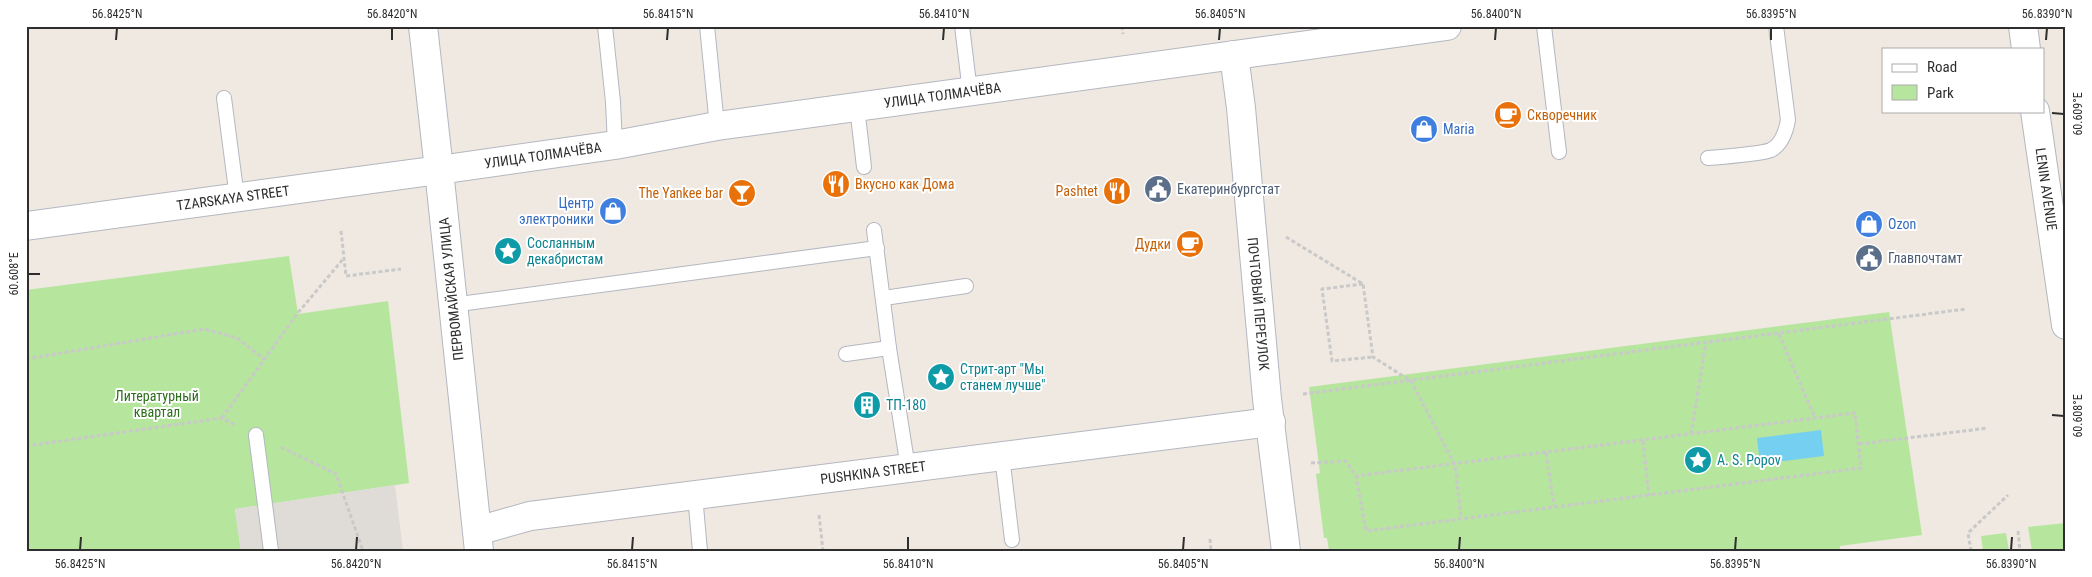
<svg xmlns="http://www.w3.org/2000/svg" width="2092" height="577" viewBox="0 0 2092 577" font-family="'Roboto Condensed',sans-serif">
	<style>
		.green { fill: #b6e59e }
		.plaza { fill: #dfdcd8 }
		.water { fill: #75cff0 }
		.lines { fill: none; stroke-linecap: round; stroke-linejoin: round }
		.lane-casing { stroke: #b4b7c1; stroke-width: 16 }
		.street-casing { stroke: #b4b7c1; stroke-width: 30 }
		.secondary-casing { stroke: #b4b7c1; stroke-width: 30 }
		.path { stroke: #c9c9c9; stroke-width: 3; stroke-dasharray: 4 2.5; stroke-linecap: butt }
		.lane { stroke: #fff; stroke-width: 14 }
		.street { stroke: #fff; stroke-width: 28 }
		.secondary { stroke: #fff; stroke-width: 28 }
		.ticks { fill: none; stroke: #2e2e2e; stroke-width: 2 }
		.labels { text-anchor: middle; stroke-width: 4; stroke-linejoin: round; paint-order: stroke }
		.street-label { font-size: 14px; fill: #2e2e2e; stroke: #fff }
		.food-label { font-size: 14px; fill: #c56008; stroke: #fff; text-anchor: end }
		.shop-label { font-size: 14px; fill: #366cbe; stroke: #fff; text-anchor: start }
		.service-label { font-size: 14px; fill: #4e5e75; stroke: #fff; text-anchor: start }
		.culture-label { font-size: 14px; fill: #0d838f; stroke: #fff; text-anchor: start }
		.park-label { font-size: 14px; fill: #2c6e1b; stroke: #fff }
		.neatline { fill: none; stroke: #2e2e2e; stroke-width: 2 }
		.ticks-label { font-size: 12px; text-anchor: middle; fill: #2e2e2e }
	</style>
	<rect width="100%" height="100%" fill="#efe9e1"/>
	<g class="green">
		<polygon points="289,256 298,314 388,301 409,483 235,509 241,551 26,551 26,290"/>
		<polygon points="1889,312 1922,535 1840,546 1840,551 1329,551 1327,538 1324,538 1316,474 1320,473 1309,387"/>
		<polygon points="2066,523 2066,551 2032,551 2028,527"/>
		<polygon points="2006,533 2009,551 1983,551 1981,536"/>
	</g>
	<polygon class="plaza" points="395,485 403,551 241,551 235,509"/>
	<polygon class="water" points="1821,430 1824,456 1760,464 1757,438"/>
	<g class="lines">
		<g class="lane-casing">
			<g id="lane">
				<polyline points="605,26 613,102 615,145"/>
				<polyline points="707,26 717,126"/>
				<polyline points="962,26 970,92"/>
				<polyline points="1544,26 1559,152"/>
				<polyline points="224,98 237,198"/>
				<polyline points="857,107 864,167"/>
				<path d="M1708,158C1721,157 1761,154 1771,150C1782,144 1786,131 1788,120L1776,26"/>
				<polyline points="874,230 889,348 908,468"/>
				<polyline points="884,298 966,286"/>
				<polyline points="452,305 877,248"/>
				<polyline points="846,354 889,348"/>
				<polyline points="256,435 271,551"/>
				<polyline points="1002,456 1012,540"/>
				<polyline points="695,495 700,551"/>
			</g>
		</g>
		<g class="street-casing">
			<g id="street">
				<path id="s1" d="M1234,55L1241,108L1267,399L1286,551"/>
				<path id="s2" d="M477,531L530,516L1271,422"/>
				<path id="s3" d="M479,551L439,170L615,145L717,126L1447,26"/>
			</g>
		</g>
		<g class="secondary-casing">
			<g id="secondary">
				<polyline points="2023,26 2026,49"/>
				<path id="s4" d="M2035,111L2066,325"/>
				<path id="s5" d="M26,226L439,170L423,26"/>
			</g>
		</g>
		<g class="path">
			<polyline points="1122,26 1123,34"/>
			<polyline points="341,231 346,276 401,269"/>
			<polyline points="1286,237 1363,284 1373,357 1411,381 1455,465 1461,518"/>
			<polyline points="1363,284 1322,289 1332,361 1373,357"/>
			<polyline points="1779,334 1815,418"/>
			<polyline points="26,359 204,329 237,338 264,359"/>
			<polyline points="1303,394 1966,309"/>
			<polyline points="222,418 297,314 344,258"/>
			<polyline points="1691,434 1706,343"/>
			<polyline points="1643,441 1649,496"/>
			<polyline points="1859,444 1988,428"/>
			<polyline points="26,446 222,418 235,425"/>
			<polyline points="281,447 336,474 363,551"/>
			<polyline points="1546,453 1554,506"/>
			<polyline points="1311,463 1346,461 1356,476 1366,531 1861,468 1855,413 1356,476"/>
			<polyline points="819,515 823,551"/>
			<polyline points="2018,531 2020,551"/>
			<polyline points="1210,539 1211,551"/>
			<polyline points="1971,551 1968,533 2008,495"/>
		</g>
		<use href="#lane" class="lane"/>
		<use href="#street" class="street"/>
		<use href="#secondary" class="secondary"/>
	</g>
	<path class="ticks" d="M116,40L117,28M392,40V28M667,40L668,28M943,40L944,28M1219,40L1220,28M1495,40L1496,28M1771,40V28M2046,40L2047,28M2052,113L2064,114M28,274H40M2052,415L2064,416M80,550L81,537M356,550L357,537M632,550L633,537M908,550V537M1183,550L1184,537M1459,550L1460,537M1735,550L1736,537M2011,550L2012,537"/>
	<defs>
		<g id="cafe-disc" transform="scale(1.4375)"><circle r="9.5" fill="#e8710a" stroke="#fff"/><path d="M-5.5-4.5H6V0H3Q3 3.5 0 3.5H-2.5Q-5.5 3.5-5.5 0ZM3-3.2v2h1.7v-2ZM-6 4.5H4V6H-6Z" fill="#fff"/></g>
		<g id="shop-disc" transform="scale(1.4375)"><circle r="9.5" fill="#3f7fe0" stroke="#fff"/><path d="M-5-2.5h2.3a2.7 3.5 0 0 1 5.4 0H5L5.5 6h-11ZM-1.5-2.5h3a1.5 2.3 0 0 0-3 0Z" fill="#fff"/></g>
		<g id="restaurant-disc" transform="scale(1.4375)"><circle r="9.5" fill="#e8710a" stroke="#fff"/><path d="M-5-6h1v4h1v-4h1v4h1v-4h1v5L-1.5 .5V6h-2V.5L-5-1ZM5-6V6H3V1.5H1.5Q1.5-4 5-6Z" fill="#fff"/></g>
		<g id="civic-disc" transform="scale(1.4375)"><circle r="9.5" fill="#5c6f8a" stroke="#fff"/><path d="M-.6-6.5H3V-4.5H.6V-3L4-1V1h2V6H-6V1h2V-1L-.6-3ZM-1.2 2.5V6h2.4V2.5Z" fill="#fff"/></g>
		<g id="bar-disc" transform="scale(1.4375)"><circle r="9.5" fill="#e8710a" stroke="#fff"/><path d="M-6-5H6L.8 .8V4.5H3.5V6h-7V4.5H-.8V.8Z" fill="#fff"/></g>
		<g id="sight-disc" transform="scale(1.4375)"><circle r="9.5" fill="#0f9aa8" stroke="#fff"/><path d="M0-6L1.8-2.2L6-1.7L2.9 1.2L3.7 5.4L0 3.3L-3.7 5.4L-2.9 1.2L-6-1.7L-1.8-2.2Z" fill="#fff"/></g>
		<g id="building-disc" transform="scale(1.4375)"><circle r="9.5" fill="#0f9aa8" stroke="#fff"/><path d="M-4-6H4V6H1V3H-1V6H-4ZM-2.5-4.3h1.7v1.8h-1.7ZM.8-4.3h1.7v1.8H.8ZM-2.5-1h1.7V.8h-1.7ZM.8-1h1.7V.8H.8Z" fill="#fff"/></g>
	</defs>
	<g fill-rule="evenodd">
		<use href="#cafe-disc" x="1508" y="115"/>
		<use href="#shop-disc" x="1424" y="129"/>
		<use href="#restaurant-disc" x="836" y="184"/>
		<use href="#civic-disc" x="1158" y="189"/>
		<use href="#restaurant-disc" x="1117" y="191"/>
		<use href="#bar-disc" x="742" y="193"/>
		<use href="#shop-disc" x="613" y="211"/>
		<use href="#shop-disc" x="1869" y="224"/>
		<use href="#cafe-disc" x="1190" y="244"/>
		<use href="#sight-disc" x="508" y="251"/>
		<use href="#civic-disc" x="1869" y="258"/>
		<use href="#sight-disc" x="941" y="377"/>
		<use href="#building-disc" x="867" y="405"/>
		<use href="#sight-disc" x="1698" y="460"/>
	</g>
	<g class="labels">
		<g class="street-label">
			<text dy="5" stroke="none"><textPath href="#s3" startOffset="892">УЛИЦА ТОЛМАЧЁВА</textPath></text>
			<text dy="5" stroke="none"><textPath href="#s3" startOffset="488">УЛИЦА ТОЛМАЧЁВА</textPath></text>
			<text dy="5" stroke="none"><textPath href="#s4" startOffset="79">LENIN AVENUE</textPath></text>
			<text dy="5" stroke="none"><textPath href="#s5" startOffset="209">TZARSKAYA STREET</textPath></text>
			<text transform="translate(451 289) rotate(-96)" y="5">ПЕРВОМАЙСКАЯ УЛИЦА</text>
			<text dy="5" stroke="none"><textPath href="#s1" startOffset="250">ПОЧТОВЫЙ ПЕРЕУЛОК</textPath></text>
			<text dy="5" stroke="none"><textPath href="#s2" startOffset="401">PUSHKINA STREET</textPath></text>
		</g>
		<g class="food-label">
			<text x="1527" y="120" text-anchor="start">Скворечник</text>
			<text x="855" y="189" text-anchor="start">Вкусно как Дома</text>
			<text x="1098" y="196">Pashtet</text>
			<text x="723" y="198">The Yankee bar</text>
			<text x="1171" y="249">Дудки</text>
		</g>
		<g class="shop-label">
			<text x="1443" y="134">Maria</text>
			<text x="594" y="208" text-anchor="end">Центр<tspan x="594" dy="16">электроники</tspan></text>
			<text x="1888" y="229">Ozon</text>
		</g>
		<g class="service-label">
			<text x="1177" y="194">Екатеринбургстат</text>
			<text x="1888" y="263">Главпочтамт</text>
		</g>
		<g class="culture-label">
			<text x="527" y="248">Сосланным<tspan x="527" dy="16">декабристам</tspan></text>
			<text x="960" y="374">Стрит-арт "Мы<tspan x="960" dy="16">станем лучше"</tspan></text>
			<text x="886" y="410">ТП-180</text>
			<text x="1717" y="465">A. S. Popov</text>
		</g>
		<g class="park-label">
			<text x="157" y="401">Литературный<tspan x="157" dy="16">квартал</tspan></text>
		</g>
	</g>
	<rect width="2092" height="577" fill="none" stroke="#ffffff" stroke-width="55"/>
	<rect x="1882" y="48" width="162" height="65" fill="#ffffff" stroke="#ababab"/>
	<rect x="1892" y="64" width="25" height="8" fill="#ffffff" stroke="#ababab"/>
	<text x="1927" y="72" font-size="15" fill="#2e2e2e">Road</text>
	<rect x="1892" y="85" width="25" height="15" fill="#b6e59e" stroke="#ababab"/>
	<text x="1927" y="98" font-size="15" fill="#2e2e2e">Park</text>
	<rect x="28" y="28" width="2036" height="522" class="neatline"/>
	<g class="ticks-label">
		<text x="117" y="18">56.8425°N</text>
		<text x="392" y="18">56.8420°N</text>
		<text x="668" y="18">56.8415°N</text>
		<text x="944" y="18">56.8410°N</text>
		<text x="1220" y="18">56.8405°N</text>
		<text x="1496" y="18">56.8400°N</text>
		<text x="1771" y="18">56.8395°N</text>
		<text x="2047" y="18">56.8390°N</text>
		<text transform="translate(2078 114) rotate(-90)" y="4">60.609°E</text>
		<text transform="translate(14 274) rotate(-90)" y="4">60.608°E</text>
		<text transform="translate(2078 416) rotate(-90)" y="4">60.608°E</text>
		<text x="80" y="568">56.8425°N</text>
		<text x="356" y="568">56.8420°N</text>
		<text x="632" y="568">56.8415°N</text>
		<text x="908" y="568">56.8410°N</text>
		<text x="1183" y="568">56.8405°N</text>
		<text x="1459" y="568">56.8400°N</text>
		<text x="1735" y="568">56.8395°N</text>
		<text x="2011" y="568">56.8390°N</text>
	</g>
</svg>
